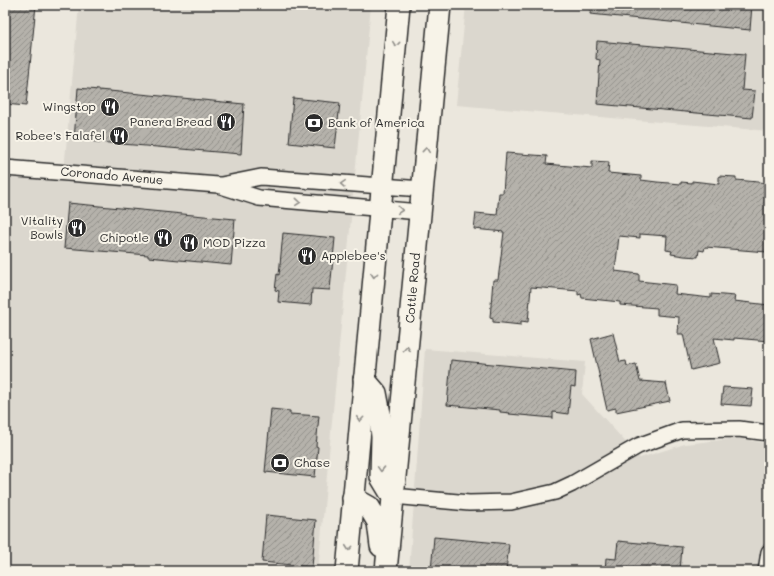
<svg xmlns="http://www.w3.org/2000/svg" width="774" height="576" viewBox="0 0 774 576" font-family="Mali,sans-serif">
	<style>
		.built { fill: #dbd7ce }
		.building { fill: url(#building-hatch); stroke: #2b2b2b }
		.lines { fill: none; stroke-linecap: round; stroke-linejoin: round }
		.street-casing { stroke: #2b2b2b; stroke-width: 18 }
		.secondary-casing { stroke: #2b2b2b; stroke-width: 24 }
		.street { stroke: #f7f3e8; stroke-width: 15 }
		.secondary { stroke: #f7f3e8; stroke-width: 21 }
		.oneway { stroke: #918f8a }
		.labels { text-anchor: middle; stroke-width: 4; stroke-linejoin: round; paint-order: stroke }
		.poi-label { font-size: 12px; fill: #2b2b2b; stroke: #f7f3e8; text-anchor: end }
		.street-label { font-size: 12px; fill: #2b2b2b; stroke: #f7f3e8 }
	</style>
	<defs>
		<pattern id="building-hatch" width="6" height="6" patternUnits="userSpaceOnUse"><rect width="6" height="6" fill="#b5b2ab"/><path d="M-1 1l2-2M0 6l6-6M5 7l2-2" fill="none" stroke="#93918b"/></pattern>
	</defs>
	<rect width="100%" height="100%" fill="#ebe7dd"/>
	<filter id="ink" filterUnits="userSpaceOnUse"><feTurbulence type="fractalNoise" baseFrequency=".025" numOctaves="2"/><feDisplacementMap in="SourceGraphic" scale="8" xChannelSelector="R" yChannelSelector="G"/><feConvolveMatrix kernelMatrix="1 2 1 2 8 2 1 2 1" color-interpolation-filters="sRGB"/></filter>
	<g filter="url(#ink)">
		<g class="built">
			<polygon points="79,5 371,5 318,571 5,571 5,177 63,181"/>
			<polygon points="466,5 769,5 769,131 456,105"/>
			<polygon points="425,349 585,362 582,394 640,458 685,444 739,438 769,444 769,510 760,571 409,571"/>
		</g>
		<g class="building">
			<polygon points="5,5 36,5 26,106 5,104"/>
			<polygon points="591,5 752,5 750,30 590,14"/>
			<polygon points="597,41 745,54 742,90 755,91 752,118 597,104 600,60 596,59"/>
			<polygon points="78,88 244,104 241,154 74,140"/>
			<polygon points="293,98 340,103 335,148 289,143"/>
			<polygon points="506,153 547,156 546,164 592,168 592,161 609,162 608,173 641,176 641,180 657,182 681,184 681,182 692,183 692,181 719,184 719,176 736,177 736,180 769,183 769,233 767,252 705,247 704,251 699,250 698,257 684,256 671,254 672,251 666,250 667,236 640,234 640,238 619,236 615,271 639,274 639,281 676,285 675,294 711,298 711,294 735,296 734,301 769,305 769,341 734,338 734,340 714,338 720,363 691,370 683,334 678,334 679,317 657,315 657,308 620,305 620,302 582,298 581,294 578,295 578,291 531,287 528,322 521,321 521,325 493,322 493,319 490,318 493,280 498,280 504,232 474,229 476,213 497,215 499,193 503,193"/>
			<polygon points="68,203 235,219 231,265 148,257 148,255 64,248"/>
			<polygon points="283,233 335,238 330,290 312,289 311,305 278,302 279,291 275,290 277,274 279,275"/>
			<polygon points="613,333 620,362 626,361 627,366 636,364 640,381 666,383 670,401 616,412 616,408 607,410 591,339"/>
			<polygon points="451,360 576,372 575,387 571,386 568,414 553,412 553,418 509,414 510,413 500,412 500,410 447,405"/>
			<polygon points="723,387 753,389 751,406 721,404"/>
			<polygon points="271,409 290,411 290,414 319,416 316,446 318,447 315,477 265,472"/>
			<polygon points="266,515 316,520 312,567 262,562"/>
			<polygon points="434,537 509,544 506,571 431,571"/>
			<polygon points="618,541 682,547 680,571 605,571 606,558 616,559"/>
		</g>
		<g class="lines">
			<g class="street-casing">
				<g id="street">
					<polyline points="5,168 218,185 259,198 420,212"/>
					<polyline points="221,185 261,177 422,189"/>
					<polyline points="393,496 469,503 511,502 555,492 572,484 638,446 682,430 739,429 769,433"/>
					<polyline points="766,571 769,552"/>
				</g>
			</g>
			<g class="secondary-casing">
				<g id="secondary">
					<polyline points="364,379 376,393 380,414 382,437 381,477 390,492"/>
					<polyline points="353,498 369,507 378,522 381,546"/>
					<polyline points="347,571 399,5"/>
					<polyline points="386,571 440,5"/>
				</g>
			</g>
			<use href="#street" class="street"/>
			<use href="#secondary" class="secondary"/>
		</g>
		<defs><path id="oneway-chevron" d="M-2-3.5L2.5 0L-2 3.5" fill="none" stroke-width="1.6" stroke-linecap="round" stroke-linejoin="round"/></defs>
		<g class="oneway">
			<use href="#oneway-chevron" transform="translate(396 44) rotate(96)"/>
			<use href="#oneway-chevron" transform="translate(426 150) rotate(-84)"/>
			<use href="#oneway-chevron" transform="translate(343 184) rotate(-176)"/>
			<use href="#oneway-chevron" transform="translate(298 202) rotate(5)"/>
			<use href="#oneway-chevron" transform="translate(400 210) rotate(5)"/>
			<use href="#oneway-chevron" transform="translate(374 275) rotate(95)"/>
			<use href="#oneway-chevron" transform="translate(407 349) rotate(-85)"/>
			<use href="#oneway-chevron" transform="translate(360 419) rotate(95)"/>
			<use href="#oneway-chevron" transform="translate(381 469) rotate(92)"/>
			<use href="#oneway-chevron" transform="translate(349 548) rotate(95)"/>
		</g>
	</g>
	<defs>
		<g id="restaurant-disc" transform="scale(1)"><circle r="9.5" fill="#2b2b2b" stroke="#f7f3e8"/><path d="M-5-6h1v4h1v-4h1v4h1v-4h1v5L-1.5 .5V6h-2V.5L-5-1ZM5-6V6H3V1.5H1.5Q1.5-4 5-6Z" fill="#fff"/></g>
		<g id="bank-disc" transform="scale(1)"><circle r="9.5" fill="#2b2b2b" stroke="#f7f3e8"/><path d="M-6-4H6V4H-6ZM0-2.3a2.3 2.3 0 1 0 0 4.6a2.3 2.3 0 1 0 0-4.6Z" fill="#fff"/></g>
	</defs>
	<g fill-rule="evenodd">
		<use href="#restaurant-disc" x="110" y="107"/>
		<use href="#restaurant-disc" x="226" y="122"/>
		<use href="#bank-disc" x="314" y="123"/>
		<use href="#restaurant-disc" x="119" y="136"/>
		<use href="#restaurant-disc" x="77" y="228"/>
		<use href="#restaurant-disc" x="163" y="238"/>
		<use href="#restaurant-disc" x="189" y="243"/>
		<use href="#restaurant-disc" x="307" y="256"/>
		<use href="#bank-disc" x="280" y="463"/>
	</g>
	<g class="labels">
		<g class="poi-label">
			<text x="96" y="111">Wingstop</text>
			<text x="212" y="126">Panera Bread</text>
			<text x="328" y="127" text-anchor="start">Bank of America</text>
			<text x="105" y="140">Robee's Falafel</text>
			<text x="63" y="225">Vitality<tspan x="63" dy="14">Bowls</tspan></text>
			<text x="149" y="242">Chipotle</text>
			<text x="203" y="247" text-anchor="start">MOD Pizza</text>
			<text x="321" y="260" text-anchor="start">Applebee's</text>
			<text x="294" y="467" text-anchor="start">Chase</text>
		</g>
		<g class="street-label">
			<text transform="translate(112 176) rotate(5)" y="4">Coronado Avenue</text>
			<text transform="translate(413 288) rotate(-85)" y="4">Cottle Road</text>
		</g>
	</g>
	<rect width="774" height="576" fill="none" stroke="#f7f3e8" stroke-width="20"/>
	<rect x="10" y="10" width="754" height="556" fill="none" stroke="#2b2b2b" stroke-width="1.5" filter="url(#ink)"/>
</svg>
